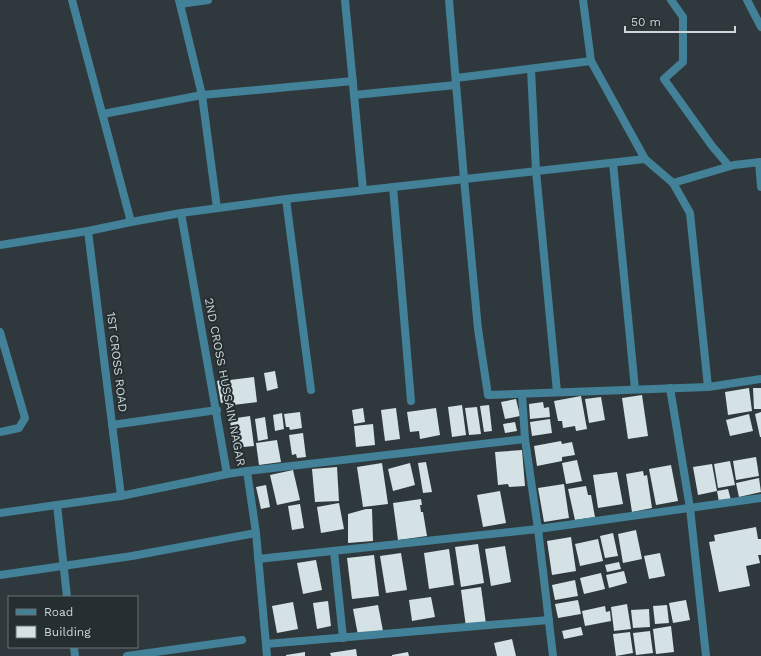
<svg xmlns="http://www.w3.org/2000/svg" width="761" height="656" viewBox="0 0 761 656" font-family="'Work Sans',sans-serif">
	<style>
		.building { fill: #d4e1e5 }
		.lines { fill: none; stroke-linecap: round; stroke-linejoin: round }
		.street { stroke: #428197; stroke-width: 8 }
		.labels { text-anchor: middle; stroke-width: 4; stroke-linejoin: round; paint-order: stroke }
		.street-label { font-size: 12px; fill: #cfd6d8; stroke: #252f32 }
	</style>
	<rect width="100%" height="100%" fill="#2f393d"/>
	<g class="building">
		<polygon points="275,371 278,388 267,391 264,373"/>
		<polygon points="254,377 257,402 233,405 230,380"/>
		<polygon points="226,379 230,401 221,403 217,381"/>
		<polygon points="749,388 752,411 728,415 725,392"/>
		<polygon points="753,388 761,388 761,409 754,409"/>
		<polygon points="642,395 648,436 628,439 622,398"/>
		<polygon points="581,396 587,429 576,431 575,426 563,428 562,421 558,421 554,401"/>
		<polygon points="601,397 605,420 589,423 585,399"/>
		<polygon points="516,399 520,416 505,419 501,402"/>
		<polygon points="543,402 544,408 549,407 550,417 530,419 529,404"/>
		<polygon points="462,405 466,435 452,437 448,407"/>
		<polygon points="489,405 492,431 484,432 480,406"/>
		<polygon points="477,407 481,434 469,435 465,408"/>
		<polygon points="363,408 365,422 354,424 352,410"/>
		<polygon points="396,408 400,439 385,441 381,410"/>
		<polygon points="436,408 440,435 420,439 419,431 410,432 407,412"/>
		<polygon points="300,412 302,428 290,430 289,427 286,427 284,414"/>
		<polygon points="761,412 761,437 760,437 755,414"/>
		<polygon points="282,413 284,429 275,431 273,415"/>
		<polygon points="749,414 753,431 730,436 726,420"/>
		<polygon points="250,416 254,446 233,448 230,419"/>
		<polygon points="265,417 268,439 258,441 255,419"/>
		<polygon points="550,419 552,433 532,436 530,422"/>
		<polygon points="515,422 517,431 505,433 503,424"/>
		<polygon points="373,424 375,445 356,447 354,426"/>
		<polygon points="303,433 306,457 297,458 296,454 292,455 289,435"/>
		<polygon points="277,440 281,462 259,465 256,443"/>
		<polygon points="561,441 562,444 572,442 575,455 562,457 562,461 537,466 534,446"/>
		<polygon points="522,450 525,486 509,487 508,484 498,485 495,452"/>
		<polygon points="756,457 759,476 736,480 733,461"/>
		<polygon points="577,460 582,481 566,484 562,463"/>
		<polygon points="730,461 735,485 718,488 714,464"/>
		<polygon points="426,462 432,492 423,493 418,463"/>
		<polygon points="382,463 388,504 363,507 357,467"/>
		<polygon points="410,463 415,485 393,491 388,469"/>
		<polygon points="712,464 717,491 698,495 693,467"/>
		<polygon points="671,465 678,501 656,505 649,469"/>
		<polygon points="337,467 339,501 315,502 312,469"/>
		<polygon points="293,470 300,500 277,505 270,475"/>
		<polygon points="643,471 644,476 647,475 652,508 632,512 626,474"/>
		<polygon points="617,472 623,504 598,508 593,475"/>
		<polygon points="759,478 761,492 739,497 736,483"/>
		<polygon points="564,484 569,518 544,522 538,488"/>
		<polygon points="266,485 270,507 261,509 256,487"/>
		<polygon points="586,486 588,495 591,495 595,517 575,520 568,489"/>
		<polygon points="728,489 731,500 719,502 717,491"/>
		<polygon points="500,491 506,523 483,527 477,495"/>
		<polygon points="421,499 422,505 420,505 421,512 423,512 427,536 398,540 393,503"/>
		<polygon points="339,503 344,529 321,533 317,507"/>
		<polygon points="300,504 304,528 292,530 288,506"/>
		<polygon points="366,509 372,509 373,541 348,543 348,514"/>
		<polygon points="756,527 758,539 761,539 761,555 758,555 760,563 746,566 750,586 719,592 709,542 715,541 714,535"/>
		<polygon points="636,530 642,559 623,563 618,534"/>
		<polygon points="613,533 618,556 605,558 600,536"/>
		<polygon points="571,537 576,571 552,575 547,541"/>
		<polygon points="598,539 603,561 580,566 575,544"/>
		<polygon points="478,544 484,583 461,587 455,547"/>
		<polygon points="505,546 511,582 491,586 485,549"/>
		<polygon points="449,549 454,585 429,589 424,553"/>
		<polygon points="401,553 407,590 386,593 380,556"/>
		<polygon points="660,553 665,576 649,579 644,556"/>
		<polygon points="374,555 379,596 352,599 347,558"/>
		<polygon points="316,560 322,590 303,594 297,563"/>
		<polygon points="619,562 621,569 607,572 605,565"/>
		<polygon points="624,571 627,583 609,588 606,575"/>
		<polygon points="601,573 605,589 584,594 580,578"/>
		<polygon points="575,580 578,596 555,600 552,585"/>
		<polygon points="481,587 486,624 466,627 461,590"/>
		<polygon points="431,597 435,617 412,621 409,600"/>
		<polygon points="578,600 581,614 558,618 555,604"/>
		<polygon points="686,600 690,620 673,623 669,603"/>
		<polygon points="328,601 331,626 317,629 313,603"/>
		<polygon points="293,602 298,629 277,633 272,606"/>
		<polygon points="627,604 631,629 614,631 611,607"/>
		<polygon points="378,605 383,631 358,635 353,609"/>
		<polygon points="667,605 669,623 655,624 653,606"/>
		<polygon points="605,606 606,612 610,611 611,621 585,626 582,611"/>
		<polygon points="649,609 650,627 633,628 631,610"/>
		<polygon points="671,626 674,652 656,654 653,629"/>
		<polygon points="581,627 583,635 564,639 562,631"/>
		<polygon points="650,631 653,653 636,655 633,633"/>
		<polygon points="630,632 633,653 616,656 613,634"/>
		<polygon points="512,639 516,656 497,656 494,643"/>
		<polygon points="356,649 357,656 331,656 330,653"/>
		<polygon points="305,652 305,656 286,656 286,655"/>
		<polygon points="408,652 409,656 392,656 392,655"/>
	</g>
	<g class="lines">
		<g class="street">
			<polyline points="72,0 131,222"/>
			<polyline points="179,0 202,95 217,208"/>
			<polyline points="345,0 363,190"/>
			<polyline points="449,0 464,179 478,329 488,395 708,387 761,379"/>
			<polyline points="583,0 591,61 645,159 673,183 690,213 708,387"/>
			<polyline points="671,0 683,17 683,62 664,79 712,146 729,166"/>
			<polyline points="747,0 761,27"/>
			<polyline points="180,4 208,0"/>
			<polyline points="531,69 536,171 557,392"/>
			<polyline points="456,78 591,61"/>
			<polyline points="354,95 456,85"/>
			<polyline points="103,114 202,95 353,81"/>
			<polyline points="759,162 761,187"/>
			<polyline points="613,163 635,389"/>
			<polyline points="673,183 734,165 761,162"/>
			<polyline points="393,187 411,401"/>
			<polyline points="286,199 311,390"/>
			<polyline points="181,213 227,474 247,471 256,533 267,656"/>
			<polyline points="88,231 121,496"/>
			<polyline points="0,245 88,231 131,222 181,213 286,199 645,159"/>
			<polyline points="0,332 25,418 19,428 0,432"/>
			<polyline points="670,388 690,508 706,656"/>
			<polyline points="522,394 525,439 538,529 553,656"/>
			<polyline points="112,425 217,410"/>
			<polyline points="247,471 525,439"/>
			<polyline points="57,505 67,597"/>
			<polyline points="0,513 121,496 227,474"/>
			<polyline points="334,551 343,638"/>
			<polyline points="258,559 538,529 761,498"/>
			<polyline points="0,575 132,556 256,533"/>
			<polyline points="266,644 549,620"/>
			<polyline points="74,647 75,656"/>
			<polyline points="127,656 242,640"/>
		</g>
	</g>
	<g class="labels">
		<g class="street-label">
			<text transform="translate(117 362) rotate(83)" y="4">1ST CROSS ROAD</text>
			<text transform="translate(225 382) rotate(79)" y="4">2ND CROSS HUSSAIN NAGAR</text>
		</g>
	</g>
	<rect x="8" y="596" width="130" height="52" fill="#252f32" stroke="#697274"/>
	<rect x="16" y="609" width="20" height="6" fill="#428197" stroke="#697274"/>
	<text x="44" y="616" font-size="12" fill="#cfd6d8">Road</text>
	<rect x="16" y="626" width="20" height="12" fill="#d4e1e5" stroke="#697274"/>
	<text x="44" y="636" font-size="12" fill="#cfd6d8">Building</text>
	<path d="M625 26v6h110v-6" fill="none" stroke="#cfd6d8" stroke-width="2"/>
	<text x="631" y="26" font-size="12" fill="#cfd6d8" stroke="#252f32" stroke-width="3" paint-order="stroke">50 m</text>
</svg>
